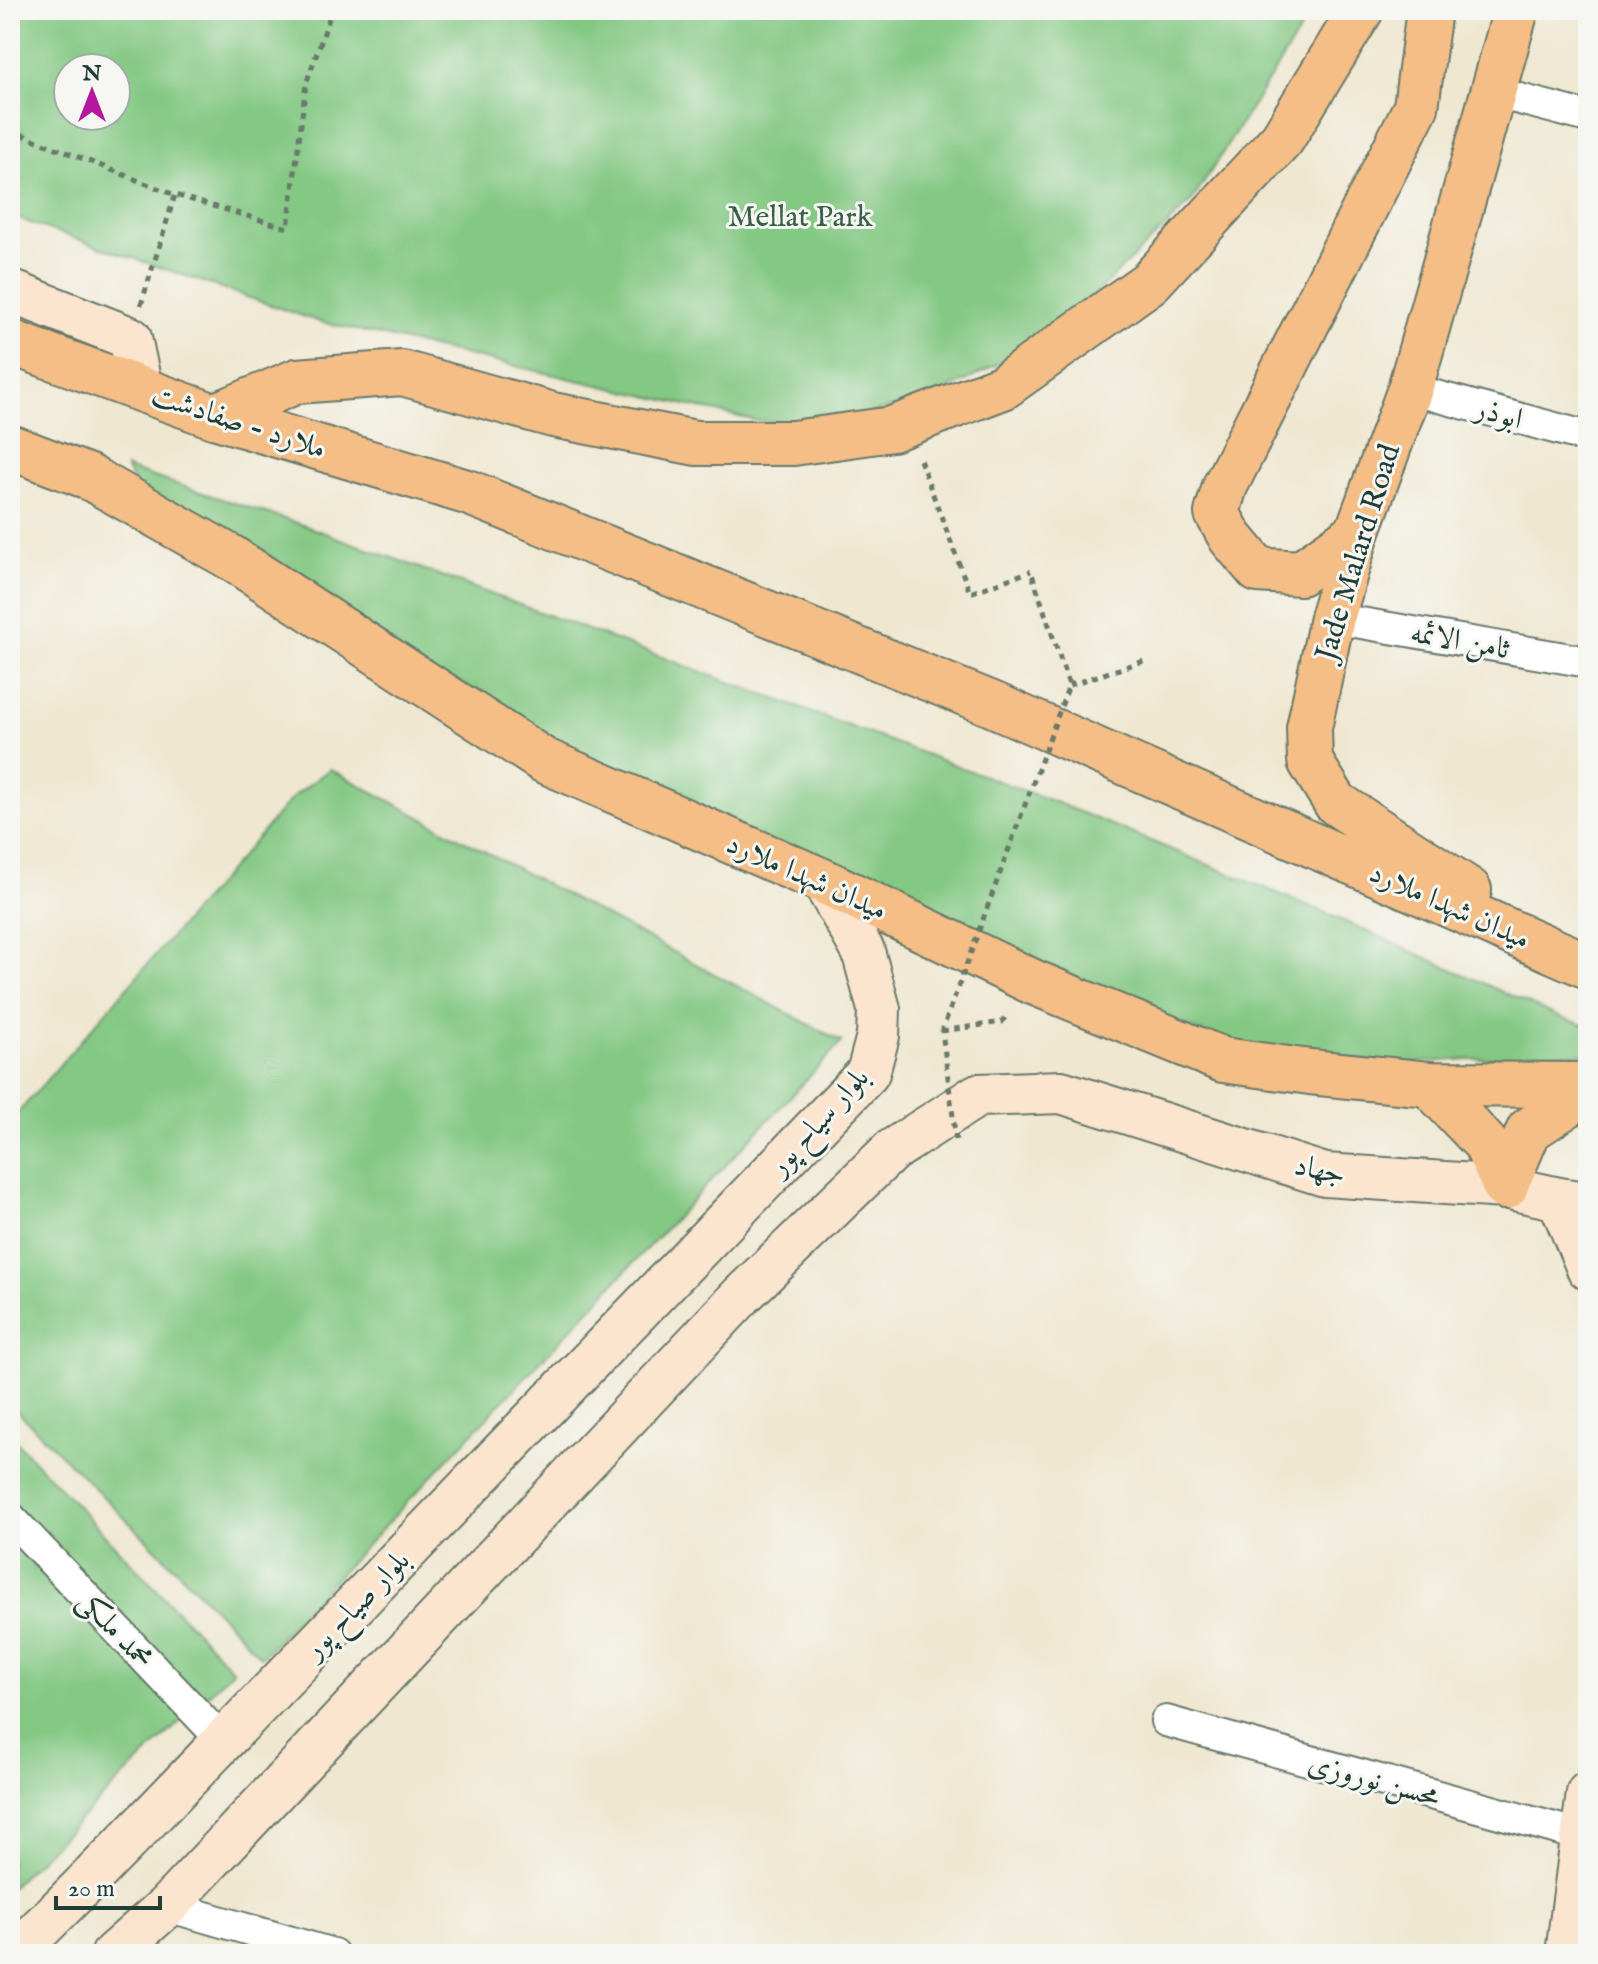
<svg xmlns="http://www.w3.org/2000/svg" width="1598" height="1964" viewBox="0 0 1598 1964" font-family="'IM FELL English',Amiri,serif">
	<style>
		.green { fill: #83c883; stroke: #51825c; stroke-width: 2; fill-rule: evenodd }
		.lines { fill: none; stroke-linecap: round; stroke-linejoin: round }
		.street-casing { stroke: #68786b; stroke-width: 34 }
		.secondary-casing { stroke: #68786b; stroke-width: 46 }
		.primary-casing { stroke: #68786b; stroke-width: 48 }
		.highway-casing { stroke: #68786b; stroke-width: 48 }
		.path { stroke: #68786b; stroke-width: 5; stroke-dasharray: 6 6; stroke-linecap: butt }
		.street { stroke: #fff; stroke-width: 30 }
		.secondary { stroke: #fbe5cf; stroke-width: 42 }
		.primary { stroke: #f5be86; stroke-width: 44 }
		.highway { stroke: #f5be86; stroke-width: 44 }
		.path-bridge { stroke: #68786b; stroke-width: 5; stroke-dasharray: 6 6; stroke-linecap: butt }
		.labels { text-anchor: middle; stroke-width: 6; stroke-linejoin: round; paint-order: stroke }
		.park-label { font-size: 30px; fill: #386048; stroke: #f6f6f2 }
		.street-label { font-size: 30px; fill: #1f3d34; stroke: #f6f6f2 }
	</style>
	<rect width="100%" height="100%" fill="#f6f6f2"/>
	<filter id="ink" filterUnits="userSpaceOnUse"><feTurbulence type="fractalNoise" baseFrequency=".0125" numOctaves="2"/><feDisplacementMap in="SourceGraphic" scale="16" xChannelSelector="R" yChannelSelector="G"/><feConvolveMatrix kernelMatrix="1 2 1 2 8 2 1 2 1" color-interpolation-filters="sRGB"/></filter>
	<filter id="wash" filterUnits="userSpaceOnUse"><feTurbulence type="fractalNoise" baseFrequency=".006" numOctaves="4" result="noise"/><feDisplacementMap in="SourceGraphic" scale="32" xChannelSelector="R" yChannelSelector="G"/><feGaussianBlur stdDeviation="1.8" result="paint"/><feColorMatrix in="noise" values="0 0 0 0 0 0 0 0 0 0 0 0 0 0 0 0 0 1.4 0 .05"/><feComposite in="paint" operator="in"/></filter>
	<g filter="url(#wash)">
		<rect width="100%" height="100%" fill="#efe7d0"/>
		<g class="green">
			<path d="M10,10H1313L1192,201L1049,338L946,391L835,424L757,421L317,321L10,216ZM68,68H116V116H68Z"/>
			<polygon points="126,468 303,525 1055,802 1326,913 1559,1017 1588,1026 1588,1055 1564,1053 1395,1064 1230,1045 549,747 431,673 229,527 138,490"/>
			<polygon points="330,769 842,1042 261,1657 176,1569 10,1404 10,1122 293,797"/>
			<polygon points="10,1435 233,1670 10,1888"/>
		</g>
	</g>
	<g filter="url(#ink)">
		<g class="lines">
			<g class="street-casing">
				<g id="street">
					<polyline points="1493,92 1588,117"/>
					<polyline points="1410,389 1588,437"/>
					<polyline points="1332,618 1588,662"/>
					<polyline points="10,1517 223,1741"/>
					<polyline points="1166,1721 1583,1836"/>
					<polyline points="167,1906 333,1954"/>
				</g>
			</g>
			<g class="secondary-casing">
				<g id="secondary">
					<polyline points="10,291 130,338 141,389"/>
					<polyline points="1559,1199 1588,1268"/>
					<path d="M14,1954C118,1854 215,1748 316,1645C500,1455 685,1265 868,1073L878,1036L879,1009L863,951L823,881"/>
					<polyline points="113,1954 167,1906 742,1295 891,1151 978,1095 1061,1092 1325,1175 1505,1187 1559,1199 1588,1203"/>
					<polyline points="1567,1954 1588,1793"/>
				</g>
			</g>
			<g class="primary-casing">
				<g id="primary">
					<polyline points="470,493 992,704 1588,966"/>
					<polyline points="1357,533 1300,573 1258,570 1231,538 1217,513 1225,486 1416,107 1429,10"/>
					<polyline points="230,557 543,760 823,881 1033,982 1223,1060 1310,1072 1429,1084 1588,1085"/>
					<polyline points="1469,890 1336,803 1310,761 1309,728 1332,618 1357,533 1410,389 1516,10"/>
					<polyline points="1429,1084 1485,1143 1505,1187"/>
					<polyline points="1505,1187 1529,1130 1567,1105 1588,1095"/>
				</g>
			</g>
			<g class="highway-casing">
				<g id="highway">
					<polyline points="10,342 214,416 470,493"/>
					<polyline points="214,416 297,381 402,373 553,415 696,443 793,443 892,429 1003,387 1150,282 1282,139 1361,10"/>
					<polyline points="10,447 89,477 230,557"/>
				</g>
			</g>
			<g class="path">
				<polyline points="10,130 175,195 288,228 306,84 332,10"/>
				<polyline points="141,305 175,195"/>
				<polyline points="920,460 970,593 1031,571"/>
				<polyline points="1069,685 1144,661"/>
				<polyline points="942,1031 1002,1022 1008,1014"/>
			</g>
			<use href="#street" class="street"/>
			<use href="#secondary" class="secondary"/>
			<use href="#primary" class="primary"/>
			<use href="#highway" class="highway"/>
			<polyline class="path-bridge" points="956,1140 942,1031 1069,685 1031,571"/>
		</g>
	</g>
	<g class="labels">
		<g class="park-label">
			<text x="800" y="226">Mellat Park</text>
		</g>
		<g class="street-label">
			<text transform="translate(1499 413) rotate(15)" y="10">ابوذر</text>
			<text transform="translate(239 421) rotate(18)" y="10">ملارد - صفادشت</text>
			<text transform="translate(1357 552) rotate(-73)" y="10">Jade Malard Road</text>
			<text transform="translate(1460 640) rotate(10)" y="10">ثامن الائمه</text>
			<text transform="translate(807 876) rotate(24)" y="10">میدان شهدا ملارد</text>
			<text transform="translate(1450 905) rotate(24)" y="10">میدان شهدا ملارد</text>
			<text transform="translate(818 1121) rotate(-48)" y="10">بلوار سیاح پور</text>
			<text transform="translate(1320 1169) rotate(12)" y="10">جهاد</text>
			<text transform="translate(356 1604) rotate(-46)" y="10">بلوار صیاح پور</text>
			<text transform="translate(116 1629) rotate(46)" y="10">محمد ملکی</text>
			<text transform="translate(1374 1779) rotate(15)" y="10">محسن نوروزی</text>
		</g>
	</g>
	<rect width="1598" height="1964" fill="none" stroke="#f6f6f2" stroke-width="40"/>
	<g transform="translate(92 92)"><circle r="38" fill="#f6f6f2" stroke="#a0aca6" stroke-width="2"/>
	<path d="M0-6L14 30L0 20L-14 30Z" fill="#b5179e"/>
	<text y="-12" font-size="22" font-weight="bold" text-anchor="middle" fill="#1f3d34">N</text>
	</g>
	<path d="M56 1896v12h104v-12" fill="none" stroke="#1f3d34" stroke-width="4"/>
	<text x="68" y="1896" font-size="24" fill="#1f3d34" stroke="#f6f6f2" stroke-width="6" paint-order="stroke">20 m</text>
</svg>
